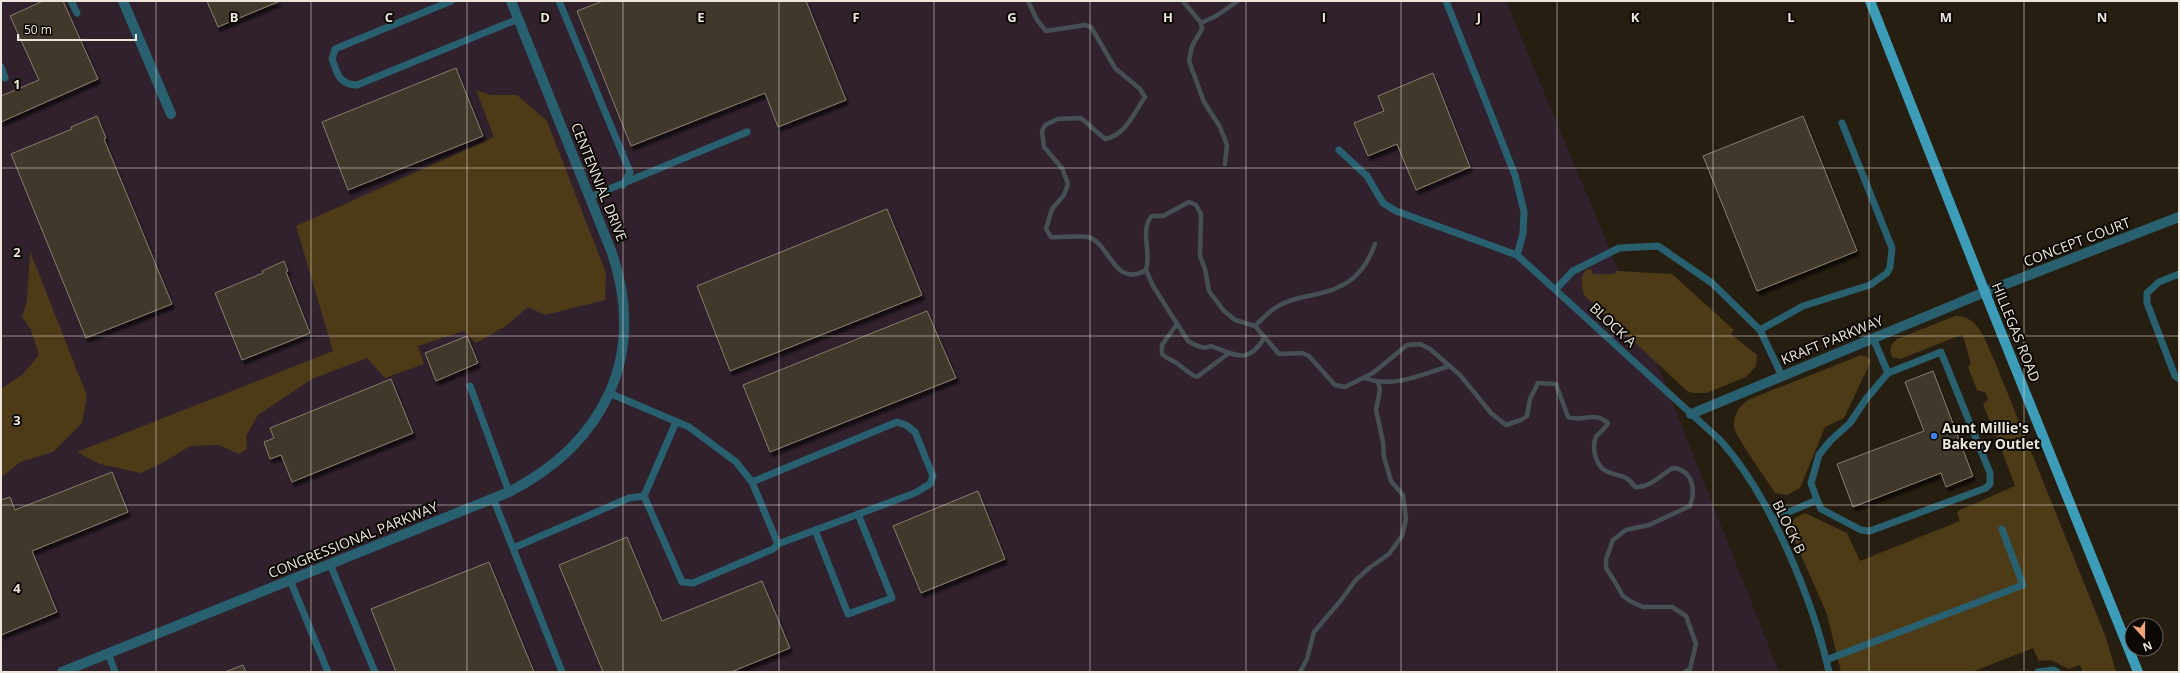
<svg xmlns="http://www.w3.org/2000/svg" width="2180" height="673" viewBox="0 0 2180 673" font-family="'Open Sans',sans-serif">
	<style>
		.industrial { fill: #30212d }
		.green { fill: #4d3b17 }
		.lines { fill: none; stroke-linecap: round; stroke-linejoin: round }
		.stream { stroke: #465054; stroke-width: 4.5 }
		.building { fill: #413829; stroke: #877d6c; filter: url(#shadow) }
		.service { stroke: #286070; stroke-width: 7 }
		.minor { stroke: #286070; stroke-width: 10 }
		.primary { stroke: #3d9db8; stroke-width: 10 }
		.grid { fill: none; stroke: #ebe5dc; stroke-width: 1; stroke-opacity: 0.55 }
		.shop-dot { fill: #3f7fe0; stroke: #0c0904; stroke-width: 1.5 }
		.labels { text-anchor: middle; stroke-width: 4; stroke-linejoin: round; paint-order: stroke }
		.street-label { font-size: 14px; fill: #ebe5dc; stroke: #0c0904 }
		.poi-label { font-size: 14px; font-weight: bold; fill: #ebe5dc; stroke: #0c0904; text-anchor: start }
		.grid-label { font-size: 13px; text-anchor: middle; font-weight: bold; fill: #ebe5dc; stroke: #0c0904; stroke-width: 4; stroke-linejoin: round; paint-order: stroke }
	</style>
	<defs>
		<filter id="shadow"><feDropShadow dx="2.5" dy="4.5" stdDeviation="1" flood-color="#0009"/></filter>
	</defs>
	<rect width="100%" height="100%" fill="#261e10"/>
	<polygon class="industrial" points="1,1 1506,1 1649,343 1779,672 1,672"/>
	<g class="green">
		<polygon points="476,90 491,95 517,95 547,121 606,273 605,300 545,315 528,307 506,326 476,343 464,331 418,346 424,364 385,378 367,358 312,379 258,415 246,436 247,449 239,454 219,445 190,446 164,462 141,473 100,464 77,452 333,351 296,226 494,137"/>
		<polygon points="30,251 87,396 82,423 53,452 20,462 3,476 1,474 1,389 23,374 39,355 31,330 22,317 27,301"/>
		<path d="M1587,269H1591L1593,274H1614L1617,271L1672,274L1734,330L1731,333L1732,335L1757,355L1756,366L1746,377L1706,393H1693L1687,391L1584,295C1582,286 1579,276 1587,269Z"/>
		<path d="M1955,316C1980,315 1986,344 1995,362L2105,635L2116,672H2083L2080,665L2069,669L2051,660L2039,661L2033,648L1972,672H1841L1827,614L1789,528L1795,518L1805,513L1847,533L1860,561L1960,521L1957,512L1960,510L2015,486L2002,451L2006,448V445L2001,441H1998L1983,404L1988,400L1986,393L1977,390L1968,367L1971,364L1963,336L1961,335L1900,359L1892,357C1889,348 1890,345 1897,339Z"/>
		<path d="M1861,355L1867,357L1871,361L1844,418L1825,427L1800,488L1787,495L1775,493C1768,481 1735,436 1734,427C1733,414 1740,405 1750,399Z"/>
	</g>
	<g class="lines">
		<g class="stream">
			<path d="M1028,1L1037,20L1046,31L1085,25L1091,27L1115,68L1140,89L1145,97C1133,114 1126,135 1105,139L1081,118L1058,119L1045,125L1042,131L1044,147L1062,168L1068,184L1064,195L1052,209L1046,229L1051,237C1059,238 1081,235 1088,237C1110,243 1114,289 1146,270C1152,252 1139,230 1152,216H1163L1189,202L1196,205L1201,214L1200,256L1205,269L1209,291L1224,311L1235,320L1255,326L1279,354L1302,353L1309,356L1335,385L1345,387L1373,373L1407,345L1420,344L1430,349L1460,375L1491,413L1506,425L1521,420L1527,416L1530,399L1538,383L1556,384L1568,417C1583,423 1593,410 1608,423C1604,431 1599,432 1596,437C1591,447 1596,466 1606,471C1619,478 1625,472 1635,487C1650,488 1660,475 1673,468C1693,470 1696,490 1690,506L1649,525L1626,530L1613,540L1606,559V568L1615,582L1623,596L1630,601L1643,607H1672L1686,616L1696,644L1690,669L1685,672"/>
			<polyline points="1183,1 1201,23 1202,29 1192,46 1189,61 1204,102 1220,127 1227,145 1225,164"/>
			<polyline points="1201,23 1216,16 1238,1"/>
			<path d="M1146,270L1153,286L1188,341C1195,345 1203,350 1211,346C1236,355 1248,365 1264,338"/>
			<path d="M1177,324L1162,345V354C1167,359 1172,360 1178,364C1185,369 1189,374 1197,377L1229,353"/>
			<path d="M1255,326C1264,317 1272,308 1284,303C1293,299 1303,297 1313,295C1346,289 1364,275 1375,244"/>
			<path d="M1365,378C1394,389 1422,374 1450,366"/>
			<polyline points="1300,672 1307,659 1314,632 1342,599 1355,581 1369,568 1389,554 1402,536 1406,519 1403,495 1391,481 1384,457 1383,442 1376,410 1380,390 1378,382"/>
		</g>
	</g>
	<g class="building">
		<polygon points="43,1 63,1 98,79 1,122 1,96 39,80 10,16"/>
		<polygon points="207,1 280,1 218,27"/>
		<polygon points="603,1 806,1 846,100 778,127 765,93 631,146 577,11"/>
		<polygon points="456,68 483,136 348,190 322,122"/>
		<polygon points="1433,73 1470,167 1416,190 1397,144 1368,156 1354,123 1384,111 1378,96"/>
		<polygon points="97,116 106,138 104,139 172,304 86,338 11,154 72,129 71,127"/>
		<polygon points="1803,116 1857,251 1757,291 1703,156"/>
		<polygon points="887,209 922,295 730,371 697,286"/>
		<polygon points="284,261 288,271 286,272 310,333 242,360 215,293 263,273 262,271"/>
		<polygon points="927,311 956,378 770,452 743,385"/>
		<polygon points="467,336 478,363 436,381 425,353"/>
		<polygon points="1933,371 1973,476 1946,487 1941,473 1853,507 1837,464 1924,431 1905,382"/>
		<polygon points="391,379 413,433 292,482 281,455 270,459 264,442 274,438 270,428"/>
		<polygon points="112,472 128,512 32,551 57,612 1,635 1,500 10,497 15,510"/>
		<polygon points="978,491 1005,559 921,593 893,526"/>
		<polygon points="627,537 662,621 762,581 790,648 731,672 603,672 559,565"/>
		<polygon points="489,562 534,672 396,672 371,609"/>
		<polygon points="243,665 246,672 225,672"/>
	</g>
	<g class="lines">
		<g class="service">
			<polyline points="71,1 77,13"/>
			<path d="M451,1L335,49L332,59C338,74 338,84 357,85L518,19"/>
			<polyline points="559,1 630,172 623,185"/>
			<polyline points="1446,1 1515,175 1524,212 1523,234 1517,255"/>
			<polyline points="1,67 5,78"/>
			<path d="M1339,150L1367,176L1383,203L1396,211L1517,255L1720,440C1770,495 1813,600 1829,672"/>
			<polyline points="590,197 747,132"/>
			<polyline points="2179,274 2159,282 2147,293 2147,303 2175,376 2179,379"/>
			<polyline points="1556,289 1573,271 1619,248 1658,246 1712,283 1760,330 1782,376"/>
			<polyline points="1760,330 1803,306 1870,285 1887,273 1890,267 1892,248 1842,123"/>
			<polyline points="470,386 509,492"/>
			<polyline points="752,482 897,422 906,425 915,432 933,476 930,484 915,493 778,544"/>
			<polyline points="644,496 676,422"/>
			<polyline points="493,498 562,672"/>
			<polyline points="1817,500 1811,483 1819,455 1830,441 1850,423 1866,399 1888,373"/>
			<polyline points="1772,519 1817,500 1821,509 1861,530 1870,531 1986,488 1990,484 1990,473 1941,352 1888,373 1873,338"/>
			<polyline points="815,530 848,614 892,598 858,514"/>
			<polyline points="513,548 629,498 644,496 682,582 693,583 773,549 778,544 752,482 736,462 689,427 609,393"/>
			<polyline points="330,564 375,672"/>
			<polyline points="290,580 328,672"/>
			<polyline points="108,653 115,672"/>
			<polyline points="1826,660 2023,585 2002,529"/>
			<polyline points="2038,672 2053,670 2057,672"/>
		</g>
		<g class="minor">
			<polyline points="123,1 171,114"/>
			<polyline points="1691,414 1985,292 2179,217"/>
			<path d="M62,672L509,492C604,443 647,357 612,253L511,1"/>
		</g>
		<polyline class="primary" points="1870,1 1992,310 2138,672"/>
	</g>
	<path class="grid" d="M156,1V672M311,1V672M467,1V672M623,1V672M779,1V672M934,1V672M1090,1V672M1246,1V672M1401,1V672M1557,1V672M1713,1V672M1869,1V672M2024,1V672M1,168H2179M1,336H2179M1,505H2179"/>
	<circle class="shop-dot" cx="1934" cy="436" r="4"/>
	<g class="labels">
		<g class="street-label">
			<text transform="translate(599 182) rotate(68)" y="5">CENTENNIAL DRIVE</text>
			<text transform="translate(2077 242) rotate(-21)" y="5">CONCEPT COURT</text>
			<text transform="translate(1613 325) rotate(43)" y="5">BLOCK A</text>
			<text transform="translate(2016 332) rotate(68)" y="5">HILLEGAS ROAD</text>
			<text transform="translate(1832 340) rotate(-22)" y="5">KRAFT PARKWAY</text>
			<text transform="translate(1789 527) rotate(64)" y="5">BLOCK B</text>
			<text transform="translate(353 540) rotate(-22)" y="5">CONGRESSIONAL PARKWAY</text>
		</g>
		<g class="poi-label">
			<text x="1942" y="433">Aunt Millie's<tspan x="1942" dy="16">Bakery Outlet</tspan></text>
		</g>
	</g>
	<g class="grid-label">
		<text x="234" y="22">B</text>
		<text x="389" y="22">C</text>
		<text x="545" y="22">D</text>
		<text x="701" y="22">E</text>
		<text x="856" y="22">F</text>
		<text x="1012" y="22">G</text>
		<text x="1168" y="22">H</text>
		<text x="1324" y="22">I</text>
		<text x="1479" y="22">J</text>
		<text x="1635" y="22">K</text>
		<text x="1791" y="22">L</text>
		<text x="1946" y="22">M</text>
		<text x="2102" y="22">N</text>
		<text x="17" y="89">1</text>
		<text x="17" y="257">2</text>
		<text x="17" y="425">3</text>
		<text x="17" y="593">4</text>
	</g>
	<rect width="2180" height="673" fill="none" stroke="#ebe5dc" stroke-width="4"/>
	<g transform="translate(2144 637) rotate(159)"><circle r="19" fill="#0c0904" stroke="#65615a"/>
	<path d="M0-3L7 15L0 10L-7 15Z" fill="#efa376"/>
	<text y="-6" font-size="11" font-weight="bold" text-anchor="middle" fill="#ebe5dc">N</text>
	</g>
	<path d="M18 34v6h118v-6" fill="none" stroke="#ebe5dc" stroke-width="2"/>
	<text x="24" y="34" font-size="12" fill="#ebe5dc" stroke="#0c0904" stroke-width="3" paint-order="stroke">50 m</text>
</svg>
